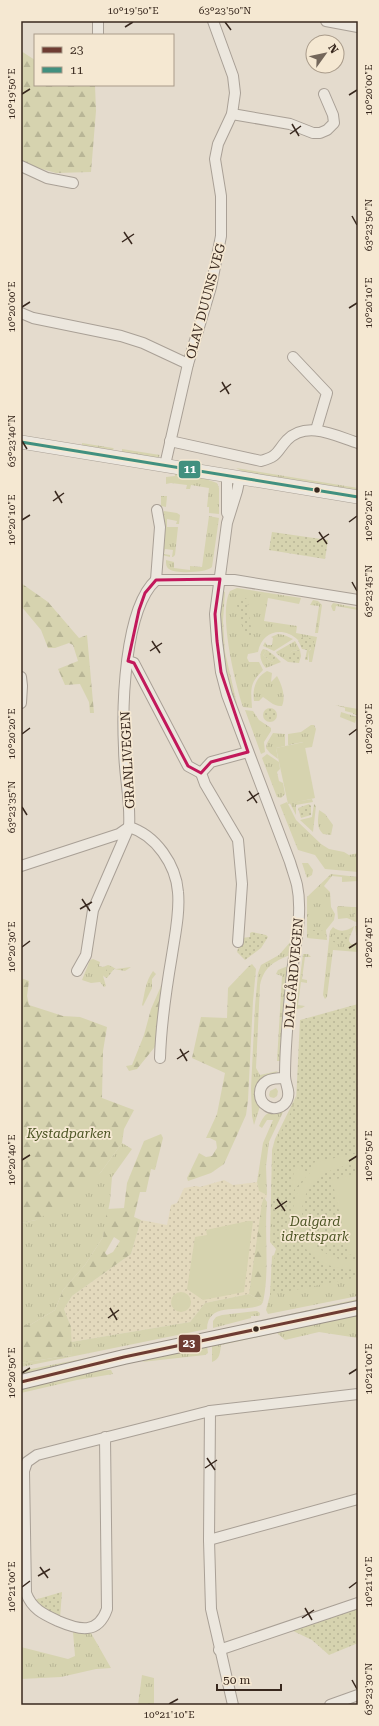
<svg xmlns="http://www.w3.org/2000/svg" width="379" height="1726" viewBox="0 0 379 1726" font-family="'Roboto Serif',serif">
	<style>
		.farmland { fill: url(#farmland-dots) }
		.grass { fill: url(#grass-tufts) }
		.forest { fill: url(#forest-firs); fill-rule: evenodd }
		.park { fill: url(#park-dots) }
		.pitch { fill: #d6d3af }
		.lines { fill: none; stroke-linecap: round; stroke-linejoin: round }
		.minor-casing { stroke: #a9a096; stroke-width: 12 }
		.tertiary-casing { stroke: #a9a096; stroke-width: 14 }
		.secondary-casing { stroke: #999086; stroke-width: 16 }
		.minor { stroke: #ece7de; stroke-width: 10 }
		.tertiary { stroke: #ece7de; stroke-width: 13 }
		.secondary { stroke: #ece7de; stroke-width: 14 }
		.bus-1-casing { stroke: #f5e8d2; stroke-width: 6 }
		.bus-2-casing { stroke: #f5e8d2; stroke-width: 6 }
		.bus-1 { stroke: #6e3c32; stroke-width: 3 }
		.bus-2 { stroke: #41907f; stroke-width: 3 }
		.marked { fill: none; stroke: #c2185b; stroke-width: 3; stroke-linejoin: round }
		.ticks { fill: none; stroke: #38281e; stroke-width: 1.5 }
		.bus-dot { fill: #38281e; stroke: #f5e8d2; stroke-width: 1.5 }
		.labels { text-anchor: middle; stroke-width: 3.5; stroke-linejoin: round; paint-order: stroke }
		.street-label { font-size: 13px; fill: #38281e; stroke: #f5e8d2 }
		.park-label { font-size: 13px; font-style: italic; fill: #4c5424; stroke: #f5e8d2 }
		.line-badge { stroke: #f5e8d2; stroke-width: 1.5 }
		.badge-label { font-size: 11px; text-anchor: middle; font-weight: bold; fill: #fff }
		.neatline { fill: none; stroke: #38281e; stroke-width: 1.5 }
		.ticks-label { font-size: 10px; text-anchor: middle; fill: #38281e }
	</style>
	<defs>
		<pattern id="farmland-dots" width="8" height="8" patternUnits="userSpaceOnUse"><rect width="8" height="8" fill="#e3d9bd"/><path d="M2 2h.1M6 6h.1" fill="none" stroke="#c4baa2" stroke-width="1.8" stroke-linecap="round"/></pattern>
		<pattern id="grass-tufts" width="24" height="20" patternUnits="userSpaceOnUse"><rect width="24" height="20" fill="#d6d3af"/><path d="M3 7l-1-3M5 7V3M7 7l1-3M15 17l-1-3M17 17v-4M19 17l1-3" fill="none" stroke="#b8b596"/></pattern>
		<pattern id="forest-firs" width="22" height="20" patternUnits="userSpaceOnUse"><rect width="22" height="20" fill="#d6d3af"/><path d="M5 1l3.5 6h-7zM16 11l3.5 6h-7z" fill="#b8b596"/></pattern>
		<pattern id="park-dots" width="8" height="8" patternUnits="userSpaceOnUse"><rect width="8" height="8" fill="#d6d3af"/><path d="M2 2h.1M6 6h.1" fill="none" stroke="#b8b596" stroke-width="1.8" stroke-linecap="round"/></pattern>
	</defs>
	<rect width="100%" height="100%" fill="#e4dbcd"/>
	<polygon class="farmland" points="224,1180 233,1185 257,1182 259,1190 267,1195 266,1200 266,1198 263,1200 249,1294 205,1303 190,1322 71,1342 71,1327 64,1309 72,1296 131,1254 141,1220 167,1225 171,1205 177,1203 184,1188 196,1186 200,1187"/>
	<g class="grass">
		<polygon points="82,443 113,448 114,449 112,450 82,446"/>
		<polygon points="122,449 160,455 158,458 124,453 122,452"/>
		<polygon points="236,468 358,488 358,492 248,474"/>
		<polygon points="175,474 203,478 217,483 219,488 219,514 209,513 209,507 207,507 209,488 191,485 190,489 186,489 187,485 171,483 166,484 166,477 175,476"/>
		<polygon points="161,496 167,496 166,507 161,506"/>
		<polygon points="164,511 177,513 180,515 179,524 176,524 177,521 167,519 167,527 178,527 175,555 173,557 172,557 173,550 165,549 164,554 170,555 170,557 162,555 162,514"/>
		<path d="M209,516L219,518L212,567C206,573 175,574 169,569C166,567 166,564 166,560L174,562V568L190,570V566L202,567Z"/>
		<path d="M237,588L301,598L299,604L268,598L264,621L297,626L296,633L317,637L312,662H309V651L311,649L304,637L298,640C283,626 262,631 258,652L248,654L247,658L249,662H259L263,670C249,684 251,689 252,708L243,707C235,683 218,613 230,591Z"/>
		<path d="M223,591L225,592L223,621L225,652L237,704C227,697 219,633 219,618C219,609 222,599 223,591Z"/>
		<polygon points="313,600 318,601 322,605 318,633 315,633 319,606 310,605"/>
		<polygon points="333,603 358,608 358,610 336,606 335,611 333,611 331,606"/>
		<polygon points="278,634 284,635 293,639 274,651 263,646 265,642 267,645 272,645 273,638 271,637"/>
		<polygon points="295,641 300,650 292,651 289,654 288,662 277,654 276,652"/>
		<path d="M263,649L267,650L263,655L272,662L276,657L281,662L266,668C261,663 258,654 263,649Z"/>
		<path d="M267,671L272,673L271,682L277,676C282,685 286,697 282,706C274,707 268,700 263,697L259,701H254C252,689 256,677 267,671Z"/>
		<polygon points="335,705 358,709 357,715 353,714 353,713 345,711 345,708"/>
		<polygon points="245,710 253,711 259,720 271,728 271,731 264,742 265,752 261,754"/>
		<polygon points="341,712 357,717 355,723 340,717"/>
		<polygon points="311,725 314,725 316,729 312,747 305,748 303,742 288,745 288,734 301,732"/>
		<polygon points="273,733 285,734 285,746 276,748 278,759 270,753 266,748 267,743"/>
		<polygon points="267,754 279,762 280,769 277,772 279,781 283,783 285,794 281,798 277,797 262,758"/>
		<polygon points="312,799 313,802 296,805 296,815 290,803"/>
		<polygon points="287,802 296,820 321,844 329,849 344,852 349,855 358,853 358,872 325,869 315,855 298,850 280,805"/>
		<polygon points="314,804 316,806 313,832 300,820 312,817"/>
		<path d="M319,810L325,814L333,825L331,835L323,834C316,827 318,820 319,810Z"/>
		<polygon points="302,863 308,863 313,870 312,875 307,878"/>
		<polygon points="331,874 358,877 358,881 342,882 342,877 332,876 324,886 330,892 331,907 335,914 334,920 326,930 327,940 307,938 307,897"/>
		<polygon points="339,906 352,907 351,913 355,914 354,921 347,918 338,919 337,907"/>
		<path d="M354,926C353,932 349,935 349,941L351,944H354L357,942C358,937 355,932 355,926H358V952L333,950L327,997L325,999L323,995L330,931L333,927C340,933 347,931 354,926Z"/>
		<path d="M292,940L290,955C273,962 264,967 260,985L256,1068L260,1075L278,1071L269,1078L254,1125L252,1116L251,1089L255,1006L258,973L261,965L279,955Z"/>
		<polygon points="303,954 308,954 311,957 305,957 302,979 307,980 307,983 301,982 298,1005 305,1006 302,1008 296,1009"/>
		<polygon points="93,959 100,962 99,966 103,967 108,965 111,966 103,976 106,986 104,987 100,982 91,983 82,980 90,960"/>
		<polygon points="288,966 281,1061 277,1061 282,976 276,974 278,970"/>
		<path d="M153,971L156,974L152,979V988L143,1006L142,1005C145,993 145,982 153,971Z"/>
		<polygon points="276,1088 278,1091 277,1096 274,1098 270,1097 269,1095 270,1091"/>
		<polygon points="296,1096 297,1105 358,1269 358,1296 268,1314 266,1310 270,1295 272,1256 274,1255 276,1249 270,1242 272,1150 275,1139"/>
		<path d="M284,1110L269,1142L266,1166L267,1195L259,1191L257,1182L263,1143L273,1120H267L262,1128L259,1126C266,1111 268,1112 284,1110Z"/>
		<polygon points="122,1143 132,1149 112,1177 110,1201 103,1237 85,1265 63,1290 55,1310 30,1325 21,1325 21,1223 36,1220 101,1172"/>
		<path d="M249,1294L263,1302L261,1305C243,1314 208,1300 207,1329L21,1367V1363L72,1355L71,1342L190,1322L205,1303Z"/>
		<polygon points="358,1299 358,1303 304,1314 286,1315"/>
		<polygon points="257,1311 260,1313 259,1316 251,1316 251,1318 213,1328 213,1321 216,1317 222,1315"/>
		<path d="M358,1313V1338L319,1332L285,1340L277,1333L221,1345C220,1353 220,1359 212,1362V1345Z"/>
		<polygon points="252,1322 239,1328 21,1376 21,1371 202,1335"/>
		<polygon points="207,1346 208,1353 205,1355 142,1362 154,1357"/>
		<polygon points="111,1370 113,1374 77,1380 21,1393 21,1387 86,1371"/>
		<polygon points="73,1632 91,1633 111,1668 96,1669 61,1677 21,1679 21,1647 68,1659 75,1656"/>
		<polygon points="142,1675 154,1678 154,1705 138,1705"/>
	</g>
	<g class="forest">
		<polygon points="21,51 35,60 35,85 95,85 96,111 91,172 56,173 21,163"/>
		<polygon points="21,583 48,602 79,638 87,635 94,713 90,713 89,702 80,684 65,685 58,669 78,661 73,645 69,643 55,648 48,648 41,630 21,606"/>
		<polygon points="252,964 256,969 253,1001 248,1100 246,1115 224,1164 211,1173 188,1181 187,1178 199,1153 206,1157 212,1156 217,1148 216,1141 210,1138 206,1138 217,1114 225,1073 192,1058 201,1017 227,1018 228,988 249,966"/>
		<polygon points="165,977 158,1043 137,1069 129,1071 126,1066 132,1065 144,1035 151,1009"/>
		<polygon points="21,978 29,981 27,996 29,1005 63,1016 80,1017 107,1027 103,1051 102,1098 134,1110 124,1129 122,1143 101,1172 73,1197 49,1213 36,1220 21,1223"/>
		<path d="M161,1134L163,1138L155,1170L151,1169L146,1192H140L134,1217L141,1220L131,1254L72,1296L64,1309L71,1327L72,1355L21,1363V1325H30L55,1310L63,1290L85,1265L103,1237L107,1209L124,1208L127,1183L144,1141ZM114,1237L120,1241L113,1252L107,1255L105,1253Z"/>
		<path d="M264,1197L267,1202C264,1235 270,1270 263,1302L249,1294L262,1203Z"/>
	</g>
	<g class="park">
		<polygon points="272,532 328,540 325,559 269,550"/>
		<polygon points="243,597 247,599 252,635 246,637 236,602"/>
		<polygon points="303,637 310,638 314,641 313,645 309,651 308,660 305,660 307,650 302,649 298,640"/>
		<polygon points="267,650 276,657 272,662 263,655"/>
		<polygon points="300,650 301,656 299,663 288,662 288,654 292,651"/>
		<circle cx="270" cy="715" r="7"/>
		<polygon points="309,804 311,806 311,815 301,818 298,808"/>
		<polygon points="352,907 358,907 358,923 354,921 355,914 351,913"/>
		<polygon points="313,930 324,931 324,937 313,936"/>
		<polygon points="334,931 348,932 347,944 333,942"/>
		<polygon points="252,932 266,935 268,937 261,948 245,960 237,952 241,938 250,937 250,933"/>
		<polygon points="111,966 116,969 131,967 125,971 114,969 107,978 103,976 107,969"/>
		<polygon points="358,1004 358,1277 270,1295 273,1265 277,1248 272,1243 274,1150 277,1140 296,1102 300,1020"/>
		<polygon points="62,1592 60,1618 45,1611 34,1600"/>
		<polygon points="357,1607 358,1643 329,1655 312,1640 289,1629"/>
	</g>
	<g class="pitch">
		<polygon points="304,742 315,798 288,804 276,748"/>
		<path d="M358,1153V1163C345,1166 332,1168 321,1176C281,1206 310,1266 358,1260V1269C323,1273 291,1246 293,1210C294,1197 300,1187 306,1176L294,1190L293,1194L290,1192L292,1190L294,1168L298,1162L308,1175L313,1169L312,1163Z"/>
		<polygon points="358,1174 358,1253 349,1255 332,1180"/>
		<polygon points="248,1221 253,1221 244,1292 203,1300 187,1289 195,1237 207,1235 206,1230"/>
		<circle cx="181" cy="1302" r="10"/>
	</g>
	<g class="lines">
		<g class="minor-casing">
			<g id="minor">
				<polyline points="98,21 98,35"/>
				<polyline points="326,21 358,27"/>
				<polyline points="232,114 290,124 313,133 320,133 327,130 334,123 333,115 324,94"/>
				<polyline points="21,166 47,178 73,183"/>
				<polyline points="21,313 33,318 121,336 143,343 188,364"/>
				<polyline points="293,357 327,393 316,430"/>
				<path d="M170,441L261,461C279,456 276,452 287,440C307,420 336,436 358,443"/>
				<polyline points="165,465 188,364 211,287 221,236 221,196 215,159 218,144 232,114 235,93 233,76 213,21"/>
				<polyline points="227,475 227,513"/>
				<path d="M240,477L237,491L227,523L215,614L217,641L221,672L227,695L290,862C292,869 295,877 297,885C303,913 295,945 292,973C289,1007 285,1042 285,1076C285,1085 291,1091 287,1100C284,1107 274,1111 267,1106C258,1101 257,1087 267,1081C272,1078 279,1078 285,1078"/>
				<polyline points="156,580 160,527 157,510"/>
				<polyline points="128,661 134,663 188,766 201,773"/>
				<polyline points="21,677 22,686 21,703"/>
				<path d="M129,827C156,835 176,865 178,892C180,912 175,935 172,955C166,990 161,1023 160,1058"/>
				<polyline points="21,866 119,834 129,827"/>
				<polyline points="238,942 242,884 238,840 205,784 201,773 211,762 248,752"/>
				<path d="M77,971L86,955L93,910L129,827C131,801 124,775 124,748C122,707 124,609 156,580H234L358,600"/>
				<polyline points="210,1411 358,1394"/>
				<path d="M105,1437L107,1609C98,1635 79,1630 58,1621C43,1614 32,1609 26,1593L24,1471L27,1462L37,1455L210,1411L209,1540L211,1609L233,1705"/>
				<polyline points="209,1540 358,1499"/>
				<polyline points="219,1650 358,1603"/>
				<polyline points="330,1705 358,1695"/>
			</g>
		</g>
		<g class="tertiary-casing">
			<polyline id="tertiary" points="21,442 358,497"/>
		</g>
		<g class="secondary-casing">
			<polyline id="secondary" points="21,1382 124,1357 358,1308"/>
		</g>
		<use href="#minor" class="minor"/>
		<use href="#tertiary" class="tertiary"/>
		<use href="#secondary" class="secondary"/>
		<g class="bus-1-casing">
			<polyline id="bus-1" points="21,1382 124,1357 358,1308"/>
		</g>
		<g class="bus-2-casing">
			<polyline id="bus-2" points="21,442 358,497"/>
		</g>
		<use href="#bus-1" class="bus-1"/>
		<use href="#bus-2" class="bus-2"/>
	</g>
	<path class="marked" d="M220,579L215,614L217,641L221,672L248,752L211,762L201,773L188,766L134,663L128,661L139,610L145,593L156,580Z"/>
	<path class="ticks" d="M225,22L231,30M125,27L133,22M22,94L30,89M349,95L357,90M292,124L299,136M290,134L301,126M352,216L357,225M124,232L132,244M122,242L134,234M22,307L30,302M349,308L357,303M222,382L229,394M220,392L231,384M22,441L27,449M55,491L62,503M53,501L64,493M22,520L30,515M349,522L357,516M319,532L327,544M317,542L329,534M352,582L357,591M152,641L160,653M150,651L162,643M22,734L30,728M349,735L357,729M249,791L257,803M247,801L259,793M22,807L27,815M82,899L90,911M80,909L92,902M22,947L30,941M349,948L357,943M180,1049L187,1061M177,1059L189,1051M22,1160L30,1155M349,1161L357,1156M277,1199L285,1211M275,1209L287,1201M110,1308L117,1320M108,1318L119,1310M22,1373L30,1368M349,1374L357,1369M207,1458L215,1470M205,1468L217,1460M40,1567L48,1578M38,1576L50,1569M22,1587L30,1581M349,1588L357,1582M305,1608L312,1620M302,1618L314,1610M352,1680L357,1689M169,1704L178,1699"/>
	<g class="bus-dot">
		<circle cx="317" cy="490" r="3.5"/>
		<circle cx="256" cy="1329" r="3.5"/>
	</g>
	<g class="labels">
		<g class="street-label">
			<text transform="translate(205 301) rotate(-75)" y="5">OLAV DUUNS VEG</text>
			<text transform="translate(127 760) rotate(-93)" y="5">GRANLIVEGEN</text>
			<text transform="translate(293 973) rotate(-85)" y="5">DALGÅRDVEGEN</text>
		</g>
		<g class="park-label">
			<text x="69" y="1138">Kystadparken</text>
			<text x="315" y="1226">Dalgård<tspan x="315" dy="15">idrettspark</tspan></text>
		</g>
	</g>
	<g class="line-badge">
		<rect x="178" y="460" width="23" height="19" rx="4" fill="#41907f"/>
		<rect x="178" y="1334" width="23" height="19" rx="4" fill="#6e3c32"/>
	</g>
	<g class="badge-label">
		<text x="190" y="473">11</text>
		<text x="189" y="1347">23</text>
	</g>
	<rect width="379" height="1726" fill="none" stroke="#f5e8d2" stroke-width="44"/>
	<rect x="34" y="34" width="140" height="52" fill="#f5e8d2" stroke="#a99b8a"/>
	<rect x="42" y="47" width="20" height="6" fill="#6e3c32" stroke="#a99b8a"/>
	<text x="70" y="54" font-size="12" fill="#38281e">23</text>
	<rect x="42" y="67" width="20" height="6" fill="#41907f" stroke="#a99b8a"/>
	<text x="70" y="74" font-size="12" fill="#38281e">11</text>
	<g transform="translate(325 54) rotate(57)"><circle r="19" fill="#f5e8d2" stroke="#a99b8a"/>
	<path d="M0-3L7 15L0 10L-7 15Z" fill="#74675b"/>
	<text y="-6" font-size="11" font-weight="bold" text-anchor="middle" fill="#38281e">N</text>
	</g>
	<path d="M217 1684v6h64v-6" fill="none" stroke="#38281e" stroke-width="2"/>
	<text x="223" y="1684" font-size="12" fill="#38281e" stroke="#f5e8d2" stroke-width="3" paint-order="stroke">50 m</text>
	<rect x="22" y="22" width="335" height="1682" class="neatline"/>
	<g class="ticks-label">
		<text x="133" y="14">10°19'50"E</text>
		<text x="225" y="14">63°23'50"N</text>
		<text transform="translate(368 90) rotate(-90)" y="4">10°20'00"E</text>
		<text transform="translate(11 94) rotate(-90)" y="4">10°19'50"E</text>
		<text transform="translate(368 225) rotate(-90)" y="4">63°23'50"N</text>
		<text transform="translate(368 303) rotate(-90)" y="4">10°20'10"E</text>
		<text transform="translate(11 307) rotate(-90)" y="4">10°20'00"E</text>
		<text transform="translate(11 441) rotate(-90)" y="4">63°23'40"N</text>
		<text transform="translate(368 516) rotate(-90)" y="4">10°20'20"E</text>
		<text transform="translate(11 520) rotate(-90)" y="4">10°20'10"E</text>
		<text transform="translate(368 591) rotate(-90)" y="4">63°23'45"N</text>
		<text transform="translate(368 729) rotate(-90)" y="4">10°20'30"E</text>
		<text transform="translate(11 734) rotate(-90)" y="4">10°20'20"E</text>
		<text transform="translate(11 807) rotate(-90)" y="4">63°23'35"N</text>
		<text transform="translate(368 943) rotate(-90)" y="4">10°20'40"E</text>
		<text transform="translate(11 947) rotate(-90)" y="4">10°20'30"E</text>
		<text transform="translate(368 1156) rotate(-90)" y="4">10°20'50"E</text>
		<text transform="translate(11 1160) rotate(-90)" y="4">10°20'40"E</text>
		<text transform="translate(368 1369) rotate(-90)" y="4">10°21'00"E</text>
		<text transform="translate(11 1373) rotate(-90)" y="4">10°20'50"E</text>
		<text transform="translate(368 1582) rotate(-90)" y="4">10°21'10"E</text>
		<text transform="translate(11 1587) rotate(-90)" y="4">10°21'00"E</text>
		<text transform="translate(368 1689) rotate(-90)" y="4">63°23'30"N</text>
		<text x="169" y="1718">10°21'10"E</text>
	</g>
</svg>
